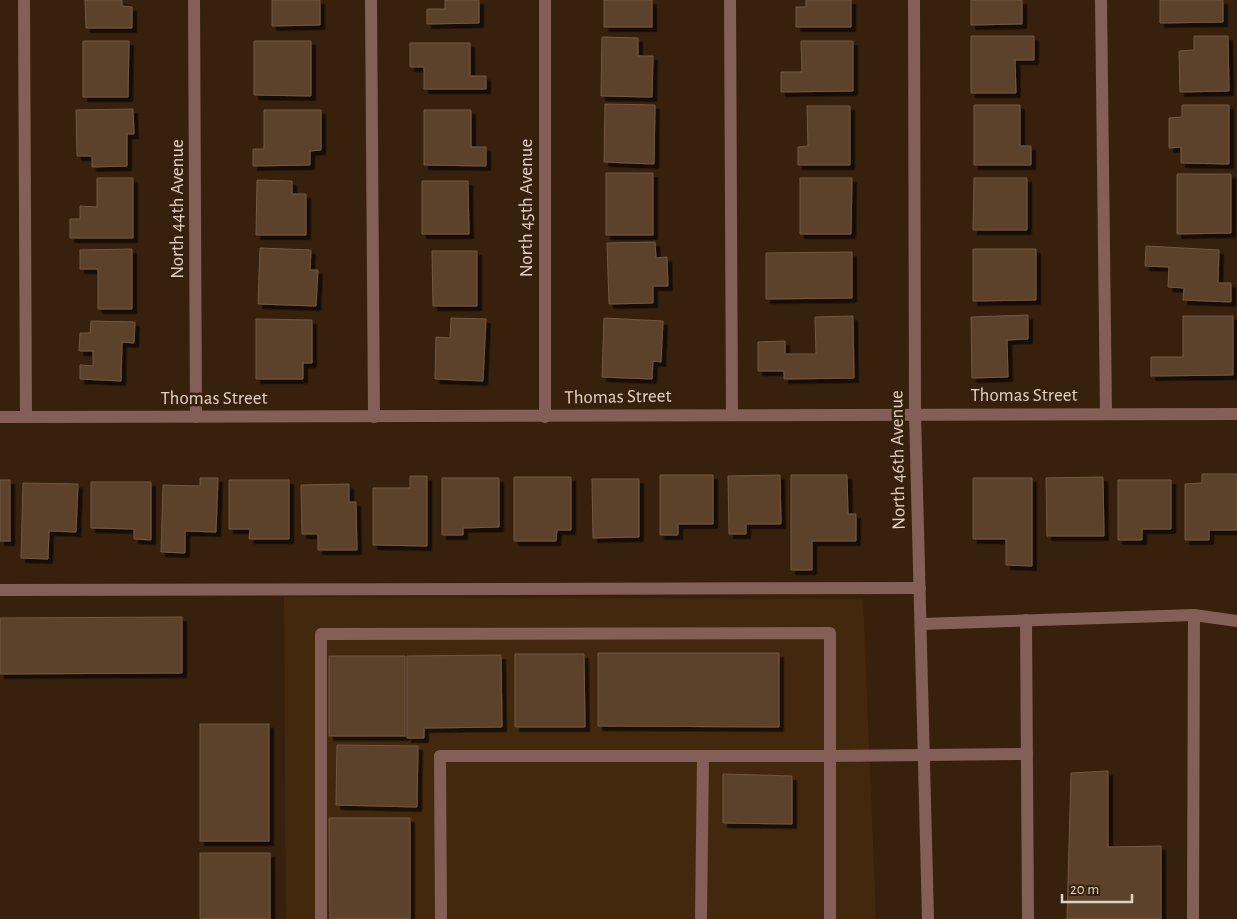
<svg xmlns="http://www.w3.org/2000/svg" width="1237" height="919" font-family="'Alegreya Sans',sans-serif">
  <defs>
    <filter id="shadow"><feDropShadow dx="4.5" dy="4.5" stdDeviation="0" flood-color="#0009"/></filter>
  </defs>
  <rect width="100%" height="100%" fill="#37210c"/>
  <!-- built -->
  <path fill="#44280d" d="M 284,597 L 863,599 L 876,919 L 286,919 Z"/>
  <!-- building -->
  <g fill="#5b422c" stroke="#715842" filter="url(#shadow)">
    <path d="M 85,0 L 122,0 L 122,6 L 132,7 L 132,28 L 86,28 Z"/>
    <path d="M 272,0 L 320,0 L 320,25 L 272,26 Z"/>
    <path d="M 445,0 L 479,0 L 479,23 L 427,24 L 427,9 L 445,9 Z"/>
    <rect x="604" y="0" width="48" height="27"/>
    <path d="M 806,0 L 851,0 L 851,27 L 796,27 L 796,7 L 806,7 Z"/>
    <path d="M 971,0 L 1022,0 L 1022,24 L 971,25 Z"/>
    <path d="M 1160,0 L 1223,0 L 1223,22 L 1160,23 Z"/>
    <path d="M 971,36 L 1034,36 L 1034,60 L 1015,60 L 1016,93 L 971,93 Z"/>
    <path d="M 1194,36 L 1228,36 L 1229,91 L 1180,92 L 1179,51 L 1194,50 Z"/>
    <path d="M 602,37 L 638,38 L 638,56 L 653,56 L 652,97 L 601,96 Z"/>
    <path d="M 83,41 L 129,41 L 128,97 L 83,97 Z"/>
    <path d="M 254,41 L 311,41 L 311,96 L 254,95 Z"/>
    <path d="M 801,41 L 853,41 L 853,91 L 781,92 L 781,72 L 802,72 Z"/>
    <path d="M 410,43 L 470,43 L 470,76 L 486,76 L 486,89 L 424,89 L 424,67 L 410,67 Z"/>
    <path d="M 605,104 L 655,105 L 654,164 L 604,162 Z"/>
    <path d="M 974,105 L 1020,105 L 1020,146 L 1031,146 L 1031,165 L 974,165 Z"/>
    <path d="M 1182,105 L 1229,105 L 1229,164 L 1181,163 L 1181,147 L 1169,148 L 1169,118 L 1182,117 Z"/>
    <path d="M 807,106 L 850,106 L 850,165 L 798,165 L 798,147 L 808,146 Z"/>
    <path d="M 133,109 L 134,134 L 127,134 L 127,166 L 92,167 L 92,156 L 77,156 L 76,110 Z"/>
    <path d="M 264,110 L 321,110 L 321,150 L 310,151 L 310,165 L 253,166 L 253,149 L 264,149 Z"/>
    <path d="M 424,110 L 471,110 L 471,147 L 486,147 L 486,166 L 424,165 Z"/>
    <rect x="606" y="173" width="47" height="62"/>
    <path d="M 1177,174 L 1231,174 L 1231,233 L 1177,234 Z"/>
    <path d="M 97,178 L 133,178 L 133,238 L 70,238 L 70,219 L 80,219 L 80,206 L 97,207 Z"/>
    <path d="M 800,178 L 852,178 L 851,234 L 800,234 Z"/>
    <path d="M 974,178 L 1027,178 L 1027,230 L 973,230 Z"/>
    <path d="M 257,180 L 292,181 L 292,194 L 306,194 L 306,235 L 256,235 Z"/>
    <path d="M 422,181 L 468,181 L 469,234 L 422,234 Z"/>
    <path d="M 655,242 L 656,258 L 667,257 L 668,286 L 653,286 L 653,303 L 609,304 L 607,243 Z"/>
    <path d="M 1146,246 L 1219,250 L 1218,283 L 1231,283 L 1231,302 L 1183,300 L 1184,288 L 1168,287 L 1169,267 L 1145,266 Z"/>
    <path d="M 260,248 L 311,250 L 310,270 L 318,270 L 316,306 L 258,304 Z"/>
    <path d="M 132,249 L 132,309 L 98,309 L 98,269 L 80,269 L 80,250 Z"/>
    <path d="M 973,249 L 1036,249 L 1036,300 L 973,301 Z"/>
    <path d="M 432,251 L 477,251 L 477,306 L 433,306 Z"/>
    <path d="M 852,252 L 852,298 L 766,299 L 766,253 Z"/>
    <path d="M 1028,315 L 1028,339 L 1007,340 L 1008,377 L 972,378 L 971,317 Z"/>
    <path d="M 853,316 L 854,378 L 784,379 L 784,371 L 758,371 L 758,342 L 785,341 L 785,354 L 816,354 L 815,317 Z"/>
    <path d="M 1183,316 L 1233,316 L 1233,375 L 1151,376 L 1151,357 L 1183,357 Z"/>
    <path d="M 451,318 L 486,319 L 483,381 L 435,379 L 436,337 L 450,338 Z"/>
    <path d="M 604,318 L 663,321 L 661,362 L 653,361 L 652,379 L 602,377 Z"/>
    <path d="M 256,319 L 312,320 L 312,363 L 303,363 L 303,379 L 256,379 Z"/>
    <path d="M 91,321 L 135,322 L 134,343 L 122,342 L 121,381 L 80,379 L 80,365 L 93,366 L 93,351 L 79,351 L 80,333 L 90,333 Z"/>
    <path d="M 1202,474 L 1237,474 L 1237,530 L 1209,530 L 1209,540 L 1185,540 L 1185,484 L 1202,483 Z"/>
    <path d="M 660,475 L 713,475 L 713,524 L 678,524 L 678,535 L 660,535 Z"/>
    <path d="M 780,475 L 781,524 L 746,524 L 746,534 L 729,534 L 728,476 Z"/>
    <path d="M 791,475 L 847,475 L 848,514 L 856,514 L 856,541 L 812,541 L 812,570 L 791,570 Z"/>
    <path d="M 410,476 L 427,476 L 427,546 L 373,545 L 373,488 L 410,488 Z"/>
    <path d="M 514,477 L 571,477 L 571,530 L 557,530 L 556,541 L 514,541 Z"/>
    <path d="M 1103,477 L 1104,536 L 1047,536 L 1046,478 Z"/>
    <path d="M 200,478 L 218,478 L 216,532 L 185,531 L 185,553 L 161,552 L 163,485 L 200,486 Z"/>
    <path d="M 442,478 L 499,478 L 499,527 L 463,528 L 463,535 L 442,535 Z"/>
    <path d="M 973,478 L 1032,478 L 1032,566 L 1006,565 L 1006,539 L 973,539 Z"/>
    <path d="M 592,479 L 639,479 L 639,537 L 593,538 Z"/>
    <rect x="0" y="480" width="10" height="61"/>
    <path d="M 229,480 L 289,480 L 289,539 L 249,539 L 250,529 L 229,529 Z"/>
    <path d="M 1118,480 L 1171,480 L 1171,529 L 1142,529 L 1142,540 L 1118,540 Z"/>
    <path d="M 91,482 L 151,482 L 151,540 L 134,539 L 134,529 L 91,528 Z"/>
    <path d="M 23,483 L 78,484 L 76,532 L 49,531 L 48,559 L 21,558 Z"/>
    <path d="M 349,484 L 349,502 L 356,502 L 357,550 L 318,550 L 318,534 L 302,534 L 301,485 Z"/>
    <path d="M 182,617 L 182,673 L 0,674 L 0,618 Z"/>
    <path d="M 598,653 L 779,653 L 779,727 L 598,726 Z"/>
    <path d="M 515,654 L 584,654 L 585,727 L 515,727 Z"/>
    <path d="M 501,655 L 502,727 L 424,728 L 424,738 L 407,738 L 407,656 Z"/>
    <rect x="329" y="656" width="76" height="80"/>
    <rect x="200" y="724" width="69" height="117"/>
    <path d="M 337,745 L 418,746 L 417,807 L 336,805 Z"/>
    <path d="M 1108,771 L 1108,847 L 1161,846 L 1161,919 L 1067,919 L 1071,773 Z"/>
    <path d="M 723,774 L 792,776 L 792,824 L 723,823 Z"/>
    <path d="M 329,818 L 410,818 L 410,919 L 330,919 Z"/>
    <rect x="200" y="853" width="70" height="66"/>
  </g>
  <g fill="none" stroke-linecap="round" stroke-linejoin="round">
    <!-- minor -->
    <g stroke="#835f57" stroke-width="12">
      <path d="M 24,0 L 26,417"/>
      <path d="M 194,0 L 196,417"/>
      <path d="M 371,0 L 374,417"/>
      <path d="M 545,0 L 545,417"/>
      <path d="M 730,0 L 732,415"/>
      <path d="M 914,0 L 915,413 L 928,919"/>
      <path d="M 1101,0 L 1106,413"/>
      <path d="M 0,417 C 412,418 825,413 1237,414"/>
      <path d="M 0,590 L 920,588"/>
      <path d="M 1194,615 L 1237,621"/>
      <path d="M 1026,620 L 1028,919"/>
      <path d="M 921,624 L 1194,615 L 1193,919"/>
      <path d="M 321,919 L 321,634 L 830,633 L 830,919"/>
      <path d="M 441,919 L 440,756 L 831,756 L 1027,754"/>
      <path d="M 701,919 L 703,756"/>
    </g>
  </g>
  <g text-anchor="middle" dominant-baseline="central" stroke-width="5" stroke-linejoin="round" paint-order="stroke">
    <!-- street labels -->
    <g font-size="19" fill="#e0d1c4" stroke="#37210c">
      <text transform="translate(526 208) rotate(-90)">North 45th Avenue</text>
      <text transform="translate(177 209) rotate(-90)">North 44th Avenue</text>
      <text x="1024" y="395">Thomas Street</text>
      <text transform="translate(618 397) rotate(-1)">Thomas Street</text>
      <text x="214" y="398">Thomas Street</text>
      <text transform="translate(898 460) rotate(-91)">North 46th Avenue</text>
    </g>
  </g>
  <!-- scale -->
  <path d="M1062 894v8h70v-8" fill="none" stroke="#e0d1c4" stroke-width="2.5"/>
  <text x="1070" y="894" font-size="15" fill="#e0d1c4" stroke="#37210c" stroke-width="4" paint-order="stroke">20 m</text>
</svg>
